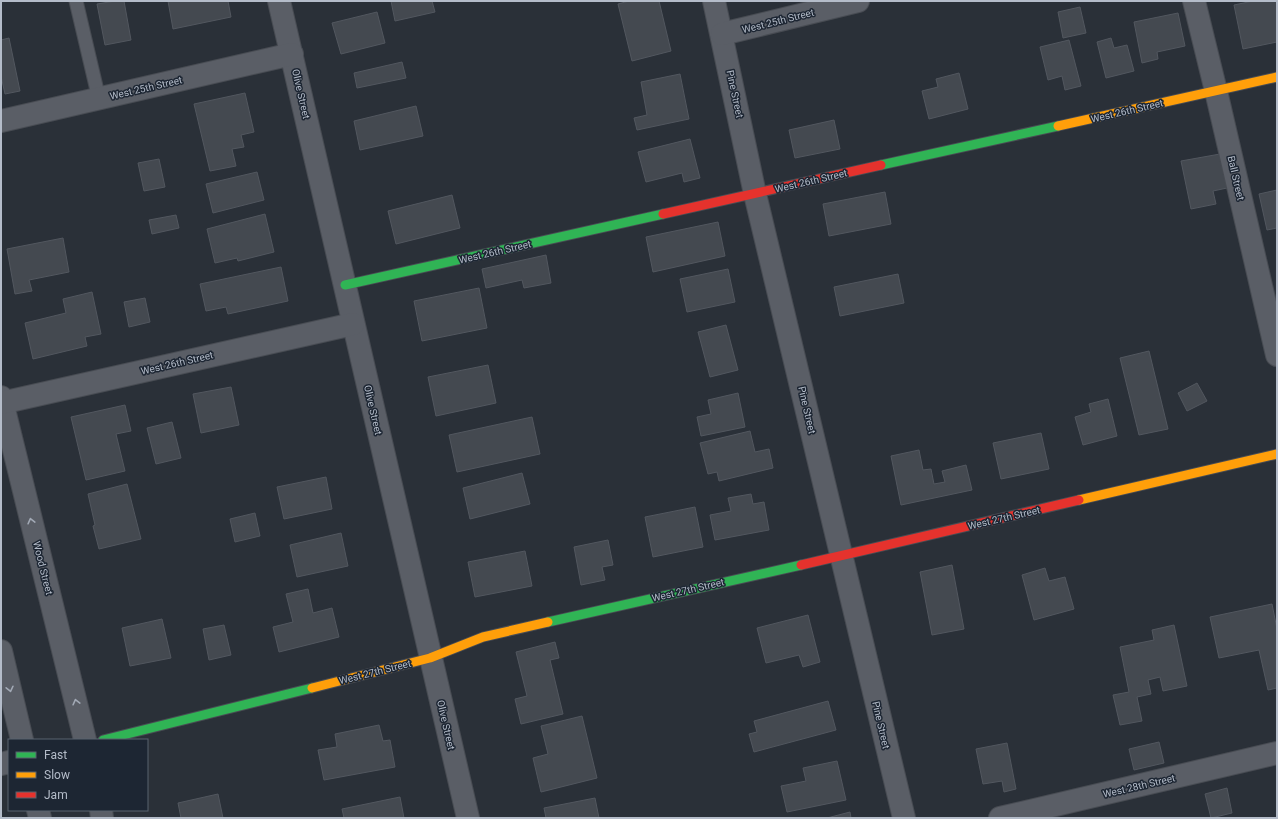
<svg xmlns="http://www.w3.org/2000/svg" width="1278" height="819" font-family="Roboto,sans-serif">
  <rect width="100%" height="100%" fill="#2a3038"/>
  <!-- building -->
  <g fill="#444950" stroke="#52575f">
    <path d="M 115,1 L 124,1 L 131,40 L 105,45 L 97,4 Z"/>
    <path d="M 168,1 L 228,1 L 231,17 L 173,29 Z"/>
    <path d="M 391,1 L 432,1 L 435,12 L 395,21 Z"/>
    <path d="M 629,1 L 659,1 L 671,51 L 632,61 L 618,4 Z"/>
    <path d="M 1253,1 L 1277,1 L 1277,42 L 1243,49 L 1234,5 Z"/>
    <path d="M 1080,7 L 1086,33 L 1063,38 L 1058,12 Z"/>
    <path d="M 377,12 L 385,43 L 341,54 L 332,23 Z"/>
    <path d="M 1178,13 L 1185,46 L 1157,52 L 1158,59 L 1142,63 L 1134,22 Z"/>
    <path d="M 9,38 L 20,91 L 5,94 L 1,76 L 1,40 Z"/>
    <path d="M 1111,38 L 1114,48 L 1127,45 L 1134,71 L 1106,78 L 1097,42 Z"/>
    <path d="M 1069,40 L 1081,86 L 1065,90 L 1062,76 L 1048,80 L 1040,47 Z"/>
    <path d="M 402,62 L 406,78 L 357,88 L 354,73 Z"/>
    <path d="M 959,73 L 968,109 L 929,119 L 922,91 L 938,87 L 936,79 Z"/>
    <path d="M 680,74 L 689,119 L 637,130 L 634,118 L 647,115 L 641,82 Z"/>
    <path d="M 245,93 L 254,132 L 241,135 L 244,147 L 232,149 L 236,166 L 210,171 L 194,104 Z"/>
    <path d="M 416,106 L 423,136 L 360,150 L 354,121 Z"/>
    <path d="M 834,120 L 840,149 L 795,158 L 789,130 Z"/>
    <path d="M 690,139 L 700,178 L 684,182 L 682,173 L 646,182 L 638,152 Z"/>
    <path d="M 1220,154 L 1227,188 L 1213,191 L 1216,204 L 1191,209 L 1181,161 Z"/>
    <path d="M 159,159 L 165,187 L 144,191 L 138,163 Z"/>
    <path d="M 257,172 L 264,200 L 213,213 L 206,184 Z"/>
    <path d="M 1277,190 L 1277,228 L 1267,230 L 1259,194 Z"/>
    <path d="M 885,192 L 891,224 L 829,236 L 823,204 Z"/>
    <path d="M 452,195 L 460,228 L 396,244 L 388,211 Z"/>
    <path d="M 265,214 L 274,252 L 238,261 L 237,258 L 215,263 L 207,229 Z"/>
    <path d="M 176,215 L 179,228 L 152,234 L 149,220 Z"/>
    <path d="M 718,222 L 725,256 L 653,272 L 646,237 Z"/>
    <path d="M 63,238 L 69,272 L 29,280 L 32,291 L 15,294 L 7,249 Z"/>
    <path d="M 546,255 L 551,283 L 524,288 L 522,280 L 486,288 L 482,269 Z"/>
    <path d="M 281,267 L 288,301 L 228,314 L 226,307 L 206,311 L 200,284 Z"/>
    <path d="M 728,269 L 735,302 L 687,312 L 680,279 Z"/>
    <path d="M 898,274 L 904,303 L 840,316 L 834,287 Z"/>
    <path d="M 479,288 L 487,328 L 422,341 L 414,301 Z"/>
    <path d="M 92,292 L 101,334 L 85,337 L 87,346 L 33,359 L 25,323 L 66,313 L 63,299 Z"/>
    <path d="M 145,298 L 150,322 L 129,327 L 124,302 Z"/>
    <path d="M 726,325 L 738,370 L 710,377 L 698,332 Z"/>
    <path d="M 1149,351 L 1168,429 L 1139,435 L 1120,358 Z"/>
    <path d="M 488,365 L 496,403 L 436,416 L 428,377 Z"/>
    <path d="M 1197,383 L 1207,401 L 1187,411 L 1178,393 Z"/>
    <path d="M 231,387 L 239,425 L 201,433 L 193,394 Z"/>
    <path d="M 738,393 L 745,427 L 701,436 L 697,417 L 711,414 L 708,400 Z"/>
    <path d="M 1108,399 L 1117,436 L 1083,445 L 1075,417 L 1091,412 L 1089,404 Z"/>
    <path d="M 125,405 L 131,431 L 116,434 L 125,471 L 86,480 L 71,417 Z"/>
    <path d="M 532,417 L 540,454 L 457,472 L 449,435 Z"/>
    <path d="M 172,422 L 181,458 L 156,464 L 147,428 Z"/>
    <path d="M 750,431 L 755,452 L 769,449 L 773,468 L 719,481 L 717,472 L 708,474 L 700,443 Z"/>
    <path d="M 1041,433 L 1049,469 L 1001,479 L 993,443 Z"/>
    <path d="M 919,450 L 923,470 L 931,469 L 934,484 L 945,482 L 942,471 L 966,465 L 972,490 L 901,505 L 891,456 Z"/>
    <path d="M 522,473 L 530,504 L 470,519 L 463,488 Z"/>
    <path d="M 326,477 L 332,509 L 284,519 L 277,487 Z"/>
    <path d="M 127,484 L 141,539 L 99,549 L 93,526 L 95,525 L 88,494 Z"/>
    <path d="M 751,494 L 753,504 L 764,502 L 769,530 L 715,540 L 710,515 L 731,511 L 728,498 Z"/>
    <path d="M 695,507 L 703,547 L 653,557 L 645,517 Z"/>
    <path d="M 255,513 L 260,536 L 235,542 L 230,519 Z"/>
    <path d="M 341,533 L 348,566 L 297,577 L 290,545 Z"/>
    <path d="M 608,540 L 613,565 L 602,567 L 605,580 L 581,585 L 574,547 Z"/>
    <path d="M 525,551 L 532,586 L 475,597 L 468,562 Z"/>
    <path d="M 952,565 L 964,629 L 932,635 L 920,572 Z"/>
    <path d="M 1045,568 L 1049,581 L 1065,577 L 1074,609 L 1034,620 L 1022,575 Z"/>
    <path d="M 308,589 L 313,613 L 332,608 L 339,637 L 279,652 L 273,627 L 293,622 L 286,594 Z"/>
    <path d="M 1272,604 L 1277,629 L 1277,688 L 1268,690 L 1259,650 L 1219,658 L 1210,617 Z"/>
    <path d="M 808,615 L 820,662 L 803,667 L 799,655 L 766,663 L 757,628 Z"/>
    <path d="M 162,619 L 171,658 L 130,666 L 122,628 Z"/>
    <path d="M 224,625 L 231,655 L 209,660 L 203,629 Z"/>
    <path d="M 1174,625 L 1187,686 L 1163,691 L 1160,677 L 1148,680 L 1151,694 L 1137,697 L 1142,721 L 1120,725 L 1113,695 L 1129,692 L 1120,647 L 1154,640 L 1152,630 Z"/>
    <path d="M 555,642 L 559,658 L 550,660 L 563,714 L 521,724 L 515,699 L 527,696 L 516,652 Z"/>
    <path d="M 828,701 L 836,730 L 754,752 L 749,734 L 757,732 L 754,721 Z"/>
    <path d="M 582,716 L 597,778 L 541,792 L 533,758 L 548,754 L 541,726 Z"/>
    <path d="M 379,725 L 383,741 L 390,740 L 395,767 L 324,780 L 318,750 L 337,747 L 335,734 Z"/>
    <path d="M 1159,742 L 1164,763 L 1134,770 L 1129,749 Z"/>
    <path d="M 1007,743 L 1016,789 L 1004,792 L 1002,781 L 983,784 L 976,749 Z"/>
    <path d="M 837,761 L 846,800 L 787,812 L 781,786 L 806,781 L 803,768 Z"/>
    <path d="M 1227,788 L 1232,813 L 1211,818 L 1205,794 Z"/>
    <path d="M 218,794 L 223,818 L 181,818 L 178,803 Z"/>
    <path d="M 400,797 L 404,818 L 344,818 L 342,809 Z"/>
    <path d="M 595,798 L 599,818 L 546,818 L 544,808 Z"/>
    <path d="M 850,812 L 851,818 L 827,818 Z"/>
  </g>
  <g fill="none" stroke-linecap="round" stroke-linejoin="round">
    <defs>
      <path id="lane" d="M 76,1 L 99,99"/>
      <g id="street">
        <path d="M 279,1 L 468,818"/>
        <path d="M 714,1 L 755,194 L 904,818"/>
        <path d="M 1194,1 L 1216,91 L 1277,355"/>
        <path d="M 722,34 L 858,1"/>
        <path d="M 1,121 L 292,54"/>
        <path d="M 1,397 L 85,740"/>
        <path d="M 1,403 L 353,324"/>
        <path d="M 1,651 L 22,740"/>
        <path d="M 1,764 L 9,762"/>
        <path d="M 38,810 L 40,818"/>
        <path d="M 101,810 L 102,818"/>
        <path d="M 1000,818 L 1277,753"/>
      </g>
      <g id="fast">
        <path d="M 881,165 L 1058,126"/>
        <path d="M 345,285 L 663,214"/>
        <path d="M 548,622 L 801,565"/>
        <path d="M 103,740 L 312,688"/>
      </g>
      <g id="slow">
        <path d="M 1058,126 L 1277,77"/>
        <path d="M 1079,500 L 1277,454"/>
        <path d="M 312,688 L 430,658 L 483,637 L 548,622"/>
      </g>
      <g id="jam">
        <path d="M 663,214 L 881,165"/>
        <path d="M 801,565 L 1079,500"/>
      </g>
    </defs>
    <!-- lane casing -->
    <use href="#lane" stroke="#484c53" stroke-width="15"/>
    <!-- street casing -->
    <use href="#street" stroke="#484c53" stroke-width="24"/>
    <!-- fast casing -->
    <use href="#fast" stroke="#484c53" stroke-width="11"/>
    <!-- slow casing -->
    <use href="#slow" stroke="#484c53" stroke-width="11"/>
    <!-- jam casing -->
    <use href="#jam" stroke="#484c53" stroke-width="11"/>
    <!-- lane -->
    <use href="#lane" stroke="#5a5e66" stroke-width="13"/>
    <!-- street -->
    <use href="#street" stroke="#5a5e66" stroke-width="22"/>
    <!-- fast -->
    <use href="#fast" stroke="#30b455" stroke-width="9"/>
    <!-- slow -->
    <use href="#slow" stroke="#ff9f0a" stroke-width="9"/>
    <!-- jam -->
    <use href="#jam" stroke="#e5322d" stroke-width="9"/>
  </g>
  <!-- one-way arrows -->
  <defs><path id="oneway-chevron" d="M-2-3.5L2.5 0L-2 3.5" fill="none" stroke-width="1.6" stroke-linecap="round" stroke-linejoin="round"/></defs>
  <g stroke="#a2a9b5">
    <use href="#oneway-chevron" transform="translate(31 521) rotate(-104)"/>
    <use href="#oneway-chevron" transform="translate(10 689) rotate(77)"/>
    <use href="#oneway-chevron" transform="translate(76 702) rotate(-104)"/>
  </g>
  <g text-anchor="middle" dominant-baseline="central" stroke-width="3" stroke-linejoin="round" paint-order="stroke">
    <!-- street labels -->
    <g font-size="10" fill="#b4bcc9" stroke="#1d2633">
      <text transform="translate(778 21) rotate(-14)">West 25th Street</text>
      <text transform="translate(146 88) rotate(-13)">West 25th Street</text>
      <text transform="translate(301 94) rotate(77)">Olive Street</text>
      <text transform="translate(735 94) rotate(78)">Pine Street</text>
      <text transform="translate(1127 111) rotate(-13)">West 26th Street</text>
      <text transform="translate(1236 178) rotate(77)">Ball Street</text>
      <text transform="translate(811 181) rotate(-13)">West 26th Street</text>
      <text transform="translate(495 252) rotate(-13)">West 26th Street</text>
      <text transform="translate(177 363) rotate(-13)">West 26th Street</text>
      <text transform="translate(373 410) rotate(77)">Olive Street</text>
      <text transform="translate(807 410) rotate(77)">Pine Street</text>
      <text transform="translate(1004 518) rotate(-13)">West 27th Street</text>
      <text transform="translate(43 568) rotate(76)">Wood Street</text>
      <text transform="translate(688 590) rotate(-13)">West 27th Street</text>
      <text transform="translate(375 672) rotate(-14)">West 27th Street</text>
      <text transform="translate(446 725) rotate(77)">Olive Street</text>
      <text transform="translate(881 725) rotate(77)">Pine Street</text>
      <text transform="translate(1139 786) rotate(-13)">West 28th Street</text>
    </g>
  </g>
  <!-- border -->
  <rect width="1278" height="819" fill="none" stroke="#b4bcc9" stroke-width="4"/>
  <!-- legend -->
  <rect x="8" y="739" width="140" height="72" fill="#1d2633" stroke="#59626f"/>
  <rect x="16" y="752" width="20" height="6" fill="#30b455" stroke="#59626f"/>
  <text x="44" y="759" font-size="12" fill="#b4bcc9">Fast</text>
  <rect x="16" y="772" width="20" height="6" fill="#ff9f0a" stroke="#59626f"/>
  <text x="44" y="779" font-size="12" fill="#b4bcc9">Slow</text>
  <rect x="16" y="792" width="20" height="6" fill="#e5322d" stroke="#59626f"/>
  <text x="44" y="799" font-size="12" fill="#b4bcc9">Jam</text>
</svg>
